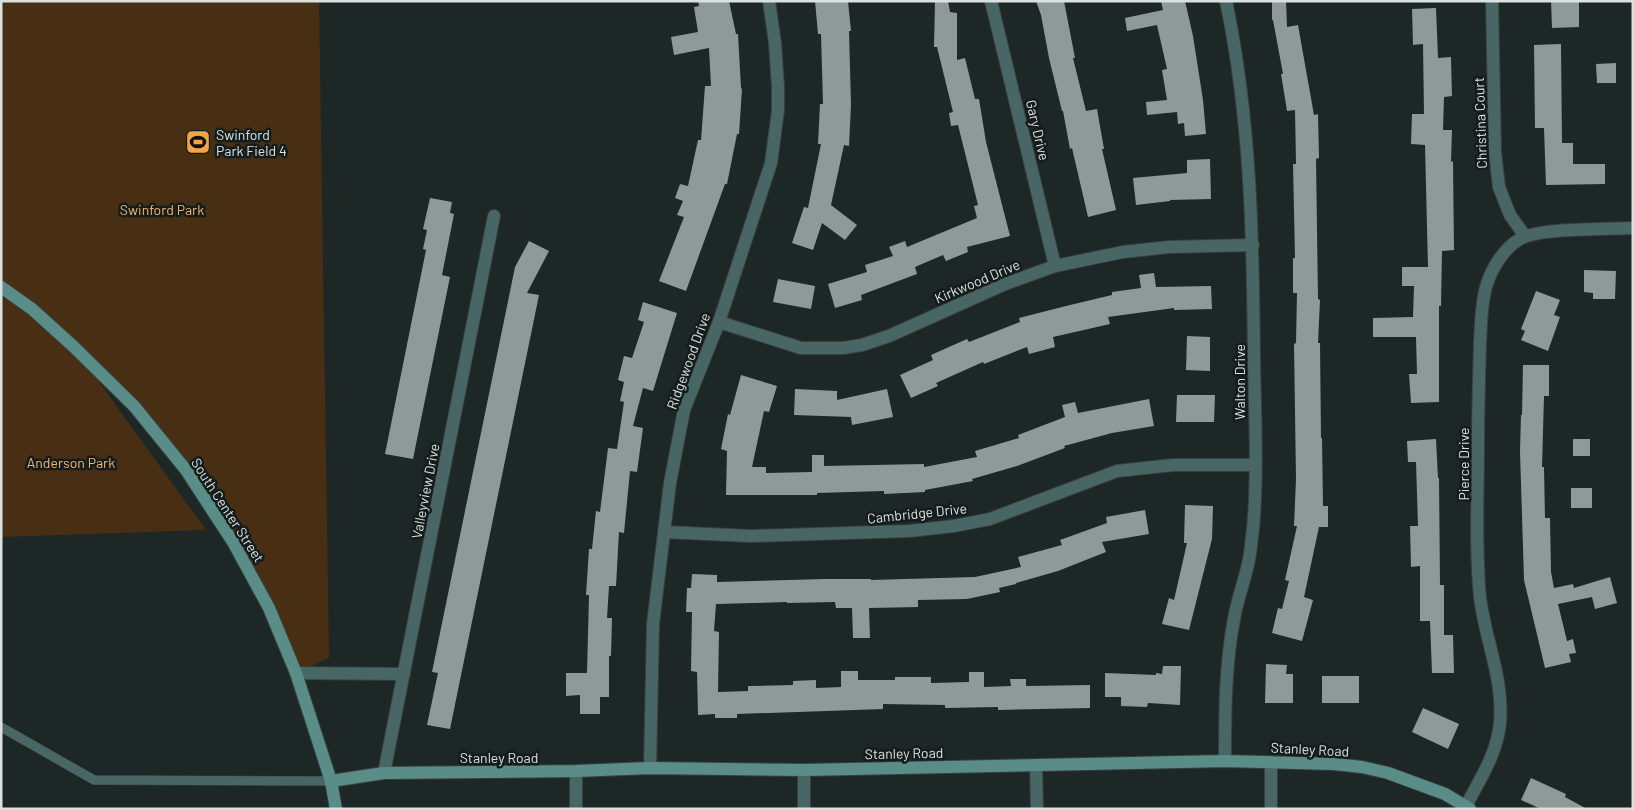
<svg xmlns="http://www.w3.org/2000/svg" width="1634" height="810" font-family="Barlow,sans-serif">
  <rect width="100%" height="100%" fill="#1d2726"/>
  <!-- green -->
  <path fill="#482f14" d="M 1,1 L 319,1 L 329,658 L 296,673 L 269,608 L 186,470 L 76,350 L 206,530 L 1,537 Z"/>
  <!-- building -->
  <g fill="#8e9a98">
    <path d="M 698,1 L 729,1 L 736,34 L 738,34 L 741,88 L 742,89 L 739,134 L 737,134 L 727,184 L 725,184 L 686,291 L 659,281 L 684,217 L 677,215 L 683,201 L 675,198 L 680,184 L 688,186 L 698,140 L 701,140 L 705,86 L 711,86 L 709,48 L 674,55 L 671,37 L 698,32 L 694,7 L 699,6 Z"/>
    <path d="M 815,1 L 848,1 L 851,31 L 849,31 L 851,105 L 849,146 L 844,145 L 831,205 L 857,225 L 845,240 L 822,223 L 813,250 L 792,243 L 804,207 L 808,208 L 821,144 L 818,144 L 820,104 L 823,104 L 821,34 L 818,34 Z"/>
    <path d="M 935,1 L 948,1 L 950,12 L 957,13 L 957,60 L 965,58 L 975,99 L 979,99 L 986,142 L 1010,236 L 967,247 L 968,252 L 946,261 L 943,255 L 915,267 L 917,274 L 861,295 L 862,300 L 835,308 L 828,284 L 867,272 L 865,265 L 893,256 L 889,247 L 905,241 L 907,247 L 977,218 L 974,206 L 978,205 L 958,125 L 951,126 L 949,113 L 953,112 L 937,47 L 934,47 Z"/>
    <path d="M 1036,1 L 1064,1 L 1075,58 L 1073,58 L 1086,111 L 1097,109 L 1104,149 L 1102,149 L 1116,210 L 1088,217 L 1072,148 L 1070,149 L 1063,111 L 1062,111 L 1049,58 L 1041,15 Z"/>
    <path d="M 1161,1 L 1185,1 L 1193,36 L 1203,100 L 1206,134 L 1185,136 L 1184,123 L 1178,124 L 1177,112 L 1147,115 L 1146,102 L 1167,100 L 1162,70 L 1167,69 L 1157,25 L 1127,31 L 1125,18 L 1163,10 Z"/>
    <path d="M 1272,1 L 1286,1 L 1287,27 L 1298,25 L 1314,115 L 1318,114 L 1319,158 L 1316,159 L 1318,299 L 1320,300 L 1318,343 L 1320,343 L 1321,438 L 1322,438 L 1323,506 L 1328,506 L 1328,527 L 1319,527 L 1304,597 L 1313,600 L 1302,641 L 1272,633 L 1278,608 L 1282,609 L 1289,581 L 1285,580 L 1297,526 L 1294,526 L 1296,479 L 1294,344 L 1296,343 L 1297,293 L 1293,293 L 1293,258 L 1295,258 L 1293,164 L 1296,164 L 1295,110 L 1287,111 L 1281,74 L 1283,74 L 1273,20 L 1272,20 Z"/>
    <path d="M 1551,1 L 1579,1 L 1579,27 L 1552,28 Z"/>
    <path d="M 1436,8 L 1438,58 L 1451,57 L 1452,96 L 1444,97 L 1443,130 L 1452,130 L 1451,162 L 1453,161 L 1454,250 L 1442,251 L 1441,306 L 1439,306 L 1439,402 L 1411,403 L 1409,374 L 1417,374 L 1416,337 L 1373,337 L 1373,318 L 1413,317 L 1414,286 L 1402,286 L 1402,267 L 1428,267 L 1425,145 L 1411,144 L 1412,114 L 1424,114 L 1423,44 L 1413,45 L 1412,9 Z"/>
    <path d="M 1561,44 L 1562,143 L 1573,143 L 1573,164 L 1605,164 L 1605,184 L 1546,185 L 1544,128 L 1535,128 L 1534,45 Z"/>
    <path d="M 1616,63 L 1616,83 L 1597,83 L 1596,64 Z"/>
    <path d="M 1210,159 L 1211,199 L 1170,200 L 1170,201 L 1136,205 L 1133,178 L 1187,173 L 1187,160 Z"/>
    <path d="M 430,198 L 452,202 L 450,213 L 454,214 L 442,275 L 450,277 L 413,459 L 385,454 L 426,250 L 423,249 L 427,230 L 423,229 Z"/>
    <path d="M 529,241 L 549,251 L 527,293 L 539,295 L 450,729 L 427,725 L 438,673 L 432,672 L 515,267 Z"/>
    <path d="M 1584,270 L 1616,271 L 1615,299 L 1593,299 L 1593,293 L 1584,292 Z"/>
    <path d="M 1154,273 L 1156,287 L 1211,286 L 1212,309 L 1174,310 L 1174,308 L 1108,317 L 1110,324 L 1053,337 L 1055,347 L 1029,354 L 1027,347 L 984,364 L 983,362 L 936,383 L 938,386 L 911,398 L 900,375 L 933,360 L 931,355 L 967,339 L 969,342 L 1020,322 L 1019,318 L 1066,306 L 1112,295 L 1112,292 L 1141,288 L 1139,275 Z"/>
    <path d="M 778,279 L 815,286 L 811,309 L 773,302 Z"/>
    <path d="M 1536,291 L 1560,300 L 1554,315 L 1560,317 L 1548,351 L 1521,340 L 1525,331 L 1521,329 Z"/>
    <path d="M 643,302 L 677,313 L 653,391 L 643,388 L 633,426 L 643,428 L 637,472 L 630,471 L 624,533 L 619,532 L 616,586 L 609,586 L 607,618 L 612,618 L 611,656 L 609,656 L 609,697 L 600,697 L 600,714 L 580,714 L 580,695 L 566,696 L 566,673 L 587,673 L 589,595 L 586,595 L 589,549 L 592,549 L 596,511 L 600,512 L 608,448 L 617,449 L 624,402 L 620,401 L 624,382 L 618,380 L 624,356 L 632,358 L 644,322 L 638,320 Z"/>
    <path d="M 1187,336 L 1210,337 L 1210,371 L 1186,370 Z"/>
    <path d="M 1523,365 L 1549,365 L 1549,396 L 1544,396 L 1542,467 L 1544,467 L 1545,518 L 1550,518 L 1551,572 L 1554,588 L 1573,584 L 1574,588 L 1610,577 L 1617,603 L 1595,609 L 1592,597 L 1558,604 L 1567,641 L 1573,639 L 1576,653 L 1569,654 L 1571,662 L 1545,668 L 1524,580 L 1520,452 L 1521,415 L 1522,415 Z"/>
    <path d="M 741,375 L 777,386 L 769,412 L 764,411 L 752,467 L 766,467 L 766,473 L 812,472 L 812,455 L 824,455 L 824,466 L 924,464 L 924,467 L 977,457 L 975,451 L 1019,438 L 1018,435 L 1065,417 L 1062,405 L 1075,402 L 1078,413 L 1149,399 L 1154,426 L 1112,433 L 1064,446 L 1065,448 L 1017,466 L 972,479 L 973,481 L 925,490 L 925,492 L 884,494 L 884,491 L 817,493 L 817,495 L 726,495 L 727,451 L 721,449 L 728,414 L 730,415 Z"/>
    <path d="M 795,389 L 837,391 L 837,400 L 887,389 L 893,417 L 852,425 L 851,417 L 794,415 Z"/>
    <path d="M 1177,395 L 1215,395 L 1214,422 L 1176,422 Z"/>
    <path d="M 1436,439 L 1438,478 L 1439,478 L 1440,585 L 1444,585 L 1444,635 L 1453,635 L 1454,673 L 1432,673 L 1430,621 L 1420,621 L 1420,566 L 1411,567 L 1410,526 L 1418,526 L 1416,462 L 1408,462 L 1407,441 Z"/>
    <rect x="1573" y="439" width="17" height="17"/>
    <rect x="1571" y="488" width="21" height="20"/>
    <path d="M 1185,505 L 1213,506 L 1212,539 L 1189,630 L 1162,624 L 1169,598 L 1174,600 L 1187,543 L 1184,543 Z"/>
    <path d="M 1145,510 L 1149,534 L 1102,542 L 1106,552 L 1058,571 L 1016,583 L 1016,584 L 999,588 L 1000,592 L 967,599 L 918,600 L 918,607 L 869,608 L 870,638 L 853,638 L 852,608 L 836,608 L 835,602 L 787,603 L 787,602 L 716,604 L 714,631 L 719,632 L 718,692 L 748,691 L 748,686 L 793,685 L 793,681 L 816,680 L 816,688 L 841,687 L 841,671 L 858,671 L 858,680 L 895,680 L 895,677 L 931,677 L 931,683 L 969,682 L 969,672 L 984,672 L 984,687 L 1011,686 L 1010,679 L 1026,679 L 1026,686 L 1090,685 L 1090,708 L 998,710 L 998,707 L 945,708 L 945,705 L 883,704 L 883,709 L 737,714 L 737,718 L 715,718 L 715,714 L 698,715 L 697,672 L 691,671 L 692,612 L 686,612 L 687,588 L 691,588 L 692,574 L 717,575 L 717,582 L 824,579 L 871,579 L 871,580 L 975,577 L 1021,567 L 1018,557 L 1062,545 L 1060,540 L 1107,523 L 1106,517 Z"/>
    <path d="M 1266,664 L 1287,665 L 1286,674 L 1293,674 L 1293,703 L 1265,703 Z"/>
    <path d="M 1163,666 L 1181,666 L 1180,705 L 1148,703 L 1147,707 L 1121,706 L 1121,697 L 1105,697 L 1105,673 L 1156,675 L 1156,673 L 1162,674 Z"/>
    <rect x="1322" y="676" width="37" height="27"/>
    <path d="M 1423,708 L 1459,724 L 1448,749 L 1412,732 Z"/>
    <path d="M 1531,778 L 1566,794 L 1565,797 L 1587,809 L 1541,809 L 1521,800 Z"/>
  </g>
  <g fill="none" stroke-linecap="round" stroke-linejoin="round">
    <defs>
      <path id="lane" d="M 1,727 L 94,780 L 331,781"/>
      <g id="street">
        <path d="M 991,1 L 1055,266"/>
        <path d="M 1492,1 L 1495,152 L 1499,187 L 1510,215 L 1525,236"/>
        <path d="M 719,322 L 801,348 L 843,348 L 862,345 L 889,336 L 1005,284 L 1055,266 L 1123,252 L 1169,247 L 1253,245"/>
        <path d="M 664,532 L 751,536 L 909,531 L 954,526 L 990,519 L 1117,471 L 1173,465 L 1255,465"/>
        <path d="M 296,673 L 404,674"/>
        <path d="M 1225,761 C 1225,714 1225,666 1234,619 C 1237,600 1244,583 1248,564 C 1251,553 1251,541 1253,529 C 1258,474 1255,416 1254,360 C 1253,240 1251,120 1226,1"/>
        <path d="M 1271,762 L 1271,809"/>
        <path d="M 1036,766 L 1037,809"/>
        <path d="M 650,768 L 653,624 L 670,483 L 684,410 L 719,322 L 771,163 L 778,111 L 778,87 L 775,43 L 769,1"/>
        <path d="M 804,770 L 804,809"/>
        <path d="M 384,773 L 494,216"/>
        <path d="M 1466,806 C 1480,779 1497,754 1500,723 C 1504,679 1485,640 1480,597 C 1475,548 1478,494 1478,445 C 1478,411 1479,377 1480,343 C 1481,325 1481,305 1486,287 C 1491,269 1504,248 1520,239 C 1538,228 1609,229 1633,228"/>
        <path d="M 576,809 L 576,771"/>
      </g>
      <g id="secondary">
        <path d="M 1,287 L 32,309 L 74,347 L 134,406 L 186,470 L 233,542 L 269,608 L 296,673 L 331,781 L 336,809"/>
        <path d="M 331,781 L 384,773 L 576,771 L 650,768 L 804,770 L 1225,761 L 1334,764 L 1362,767 L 1388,773 L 1445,794 L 1470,809"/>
      </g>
    </defs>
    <!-- lane casing -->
    <use href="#lane" stroke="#384140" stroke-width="10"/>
    <!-- street casing -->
    <use href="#street" stroke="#384140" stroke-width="14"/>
    <!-- secondary casing -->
    <use href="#secondary" stroke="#384140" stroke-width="14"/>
    <!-- lane -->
    <use href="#lane" stroke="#486764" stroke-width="9"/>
    <!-- street -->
    <use href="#street" stroke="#486764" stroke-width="12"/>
    <!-- secondary -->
    <use href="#secondary" stroke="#5a8d88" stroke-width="12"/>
  </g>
  <!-- icons -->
  <defs>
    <symbol id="stadium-square" viewBox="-11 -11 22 22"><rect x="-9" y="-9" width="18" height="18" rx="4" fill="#f4a345" stroke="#141d1c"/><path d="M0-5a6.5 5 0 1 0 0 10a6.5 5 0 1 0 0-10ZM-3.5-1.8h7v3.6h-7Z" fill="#111"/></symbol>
  </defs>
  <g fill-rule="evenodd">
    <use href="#stadium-square" x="184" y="128" width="28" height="28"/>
  </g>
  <g text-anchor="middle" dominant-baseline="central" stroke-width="5" stroke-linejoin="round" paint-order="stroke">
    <!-- street labels -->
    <g font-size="14" fill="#dbe1e0" stroke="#141d1c">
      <text transform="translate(1480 123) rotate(-92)">Christina Court</text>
      <text transform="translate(1038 130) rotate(77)">Gary Drive</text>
      <text transform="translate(977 281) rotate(-23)">Kirkwood Drive</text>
      <text transform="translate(688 361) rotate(-70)">Ridgewood Drive</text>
      <text transform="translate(1239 382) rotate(-90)">Walton Drive</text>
      <text transform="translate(1463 464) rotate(-90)">Pierce Drive</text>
      <text transform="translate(425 491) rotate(-79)">Valleyview Drive</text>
      <text transform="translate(228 510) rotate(57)">South Center Street</text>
      <text transform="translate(917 513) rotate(-6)">Cambridge Drive</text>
      <text transform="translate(1310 749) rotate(3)">Stanley Road</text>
      <text transform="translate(904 753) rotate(-1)">Stanley Road</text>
      <text x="499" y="757">Stanley Road</text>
    </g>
    <!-- poi labels -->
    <g font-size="14" fill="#dbe1e0" stroke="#141d1c" text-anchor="start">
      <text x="216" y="134">Swinford<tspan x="216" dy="16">Park Field 4</tspan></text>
    </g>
    <!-- park labels -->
    <g font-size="14" fill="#f5b572" stroke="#141d1c">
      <text x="162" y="209">Swinford Park</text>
      <text x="71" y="462">Anderson Park</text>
    </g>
  </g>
  <!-- border -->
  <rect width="1634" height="810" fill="none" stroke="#dbe1e0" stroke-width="5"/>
</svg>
